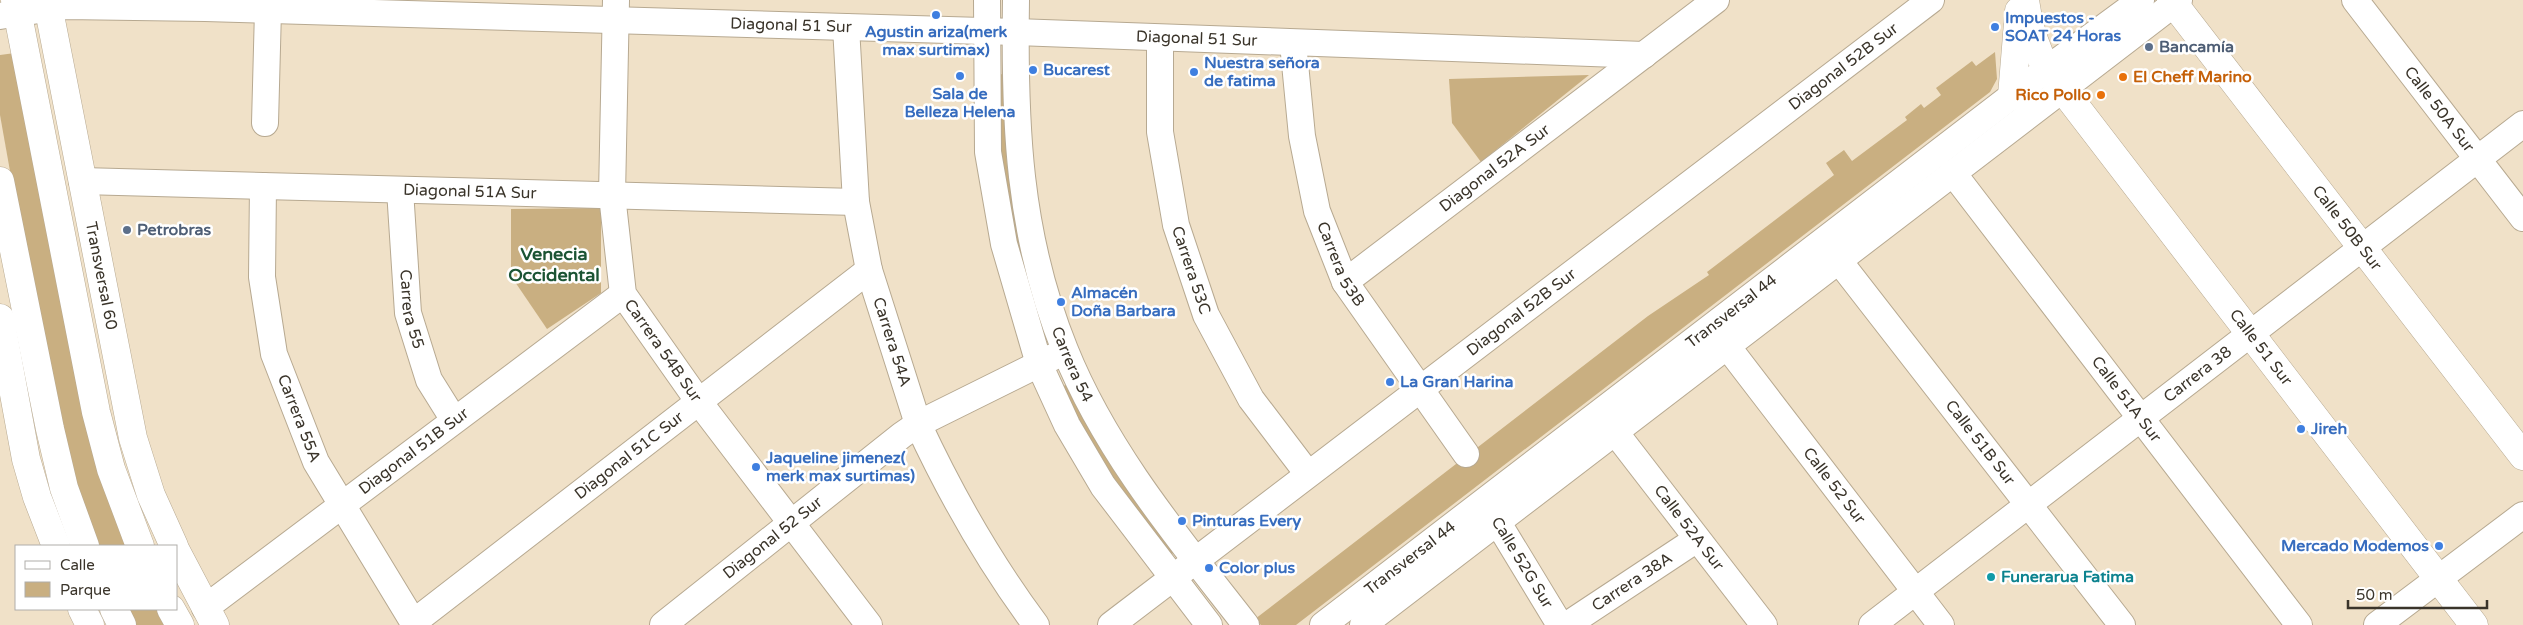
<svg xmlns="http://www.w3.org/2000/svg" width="2523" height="625" font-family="'Varela Round',sans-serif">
  <rect width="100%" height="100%" fill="#f0e1c8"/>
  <!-- green -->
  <g fill="#c9af81">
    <path d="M 1995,52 L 1997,79 L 1990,92 L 1296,625 L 1261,625 L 1255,619 L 1648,316 L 1709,275 L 1707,272 L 1834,175 L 1826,163 L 1844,150 L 1852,161 L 1907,120 L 1905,117 L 1921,104 L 1924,108 L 1941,95 L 1936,88 L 1972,61 L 1976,66 Z"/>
    <path d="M 15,53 L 126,546 L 96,546 L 78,499 L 33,300 L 0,115 L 0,55 Z"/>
    <path d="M 1003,74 L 1007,166 L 1042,318 L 1037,319 L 1019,258 L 1001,167 L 996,75 Z"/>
    <path d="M 1589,75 L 1481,162 L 1452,123 L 1449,79 Z"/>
    <path d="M 601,208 L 601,293 L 547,329 L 511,276 L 511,209 Z"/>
    <path d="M 1066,384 L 1089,429 L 1175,552 L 1170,555 L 1111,476 L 1084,432 L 1062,388 Z"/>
    <path d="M 126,609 L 157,609 L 166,625 L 134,625 Z"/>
  </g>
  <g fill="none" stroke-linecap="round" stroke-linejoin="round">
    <defs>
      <g id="minor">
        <path id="s1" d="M 616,0 L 612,195 L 623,294 L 699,402 L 869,625"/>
        <path d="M 987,0 L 988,152 L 1004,244 L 1039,364 L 1067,425 L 1103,486 L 1209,625"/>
        <path id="s2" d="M 1016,0 C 1014,123 1018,234 1065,350 C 1106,452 1179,539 1246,625"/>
        <path id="s3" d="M 2355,0 L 2523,218"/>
        <path id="s4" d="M 0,16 L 65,6 L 205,8 L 1016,32 L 1644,55"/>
        <path id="s5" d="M 846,27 L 856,202 L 869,270 L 918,424 C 951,495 989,562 1036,625"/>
        <path id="s6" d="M 1160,38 L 1160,132 L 1176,225 L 1206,315 L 1251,399 L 1308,474"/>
        <path id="s7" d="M 1293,43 L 1302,136 L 1317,211 L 1345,282 L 1466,454"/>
        <path d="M 265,123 L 268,10"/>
        <path id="s8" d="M 1953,173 L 2299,625"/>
        <path id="s9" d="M 82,181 L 856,202"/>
        <path id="s10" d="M 263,186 L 262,277 L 274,354 L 316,462 L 415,625"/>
        <path id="s11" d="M 400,190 L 408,313 L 429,380 L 454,420"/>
        <path id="s12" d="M 1839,261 L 2122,625"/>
        <path id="s13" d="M 1345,282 L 1716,0"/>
        <path id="s14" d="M 1727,346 L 1941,625"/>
        <path id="s15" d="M 1615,432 L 1764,625"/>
        <path id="s16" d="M 1489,508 L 1560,625"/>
        <path id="s17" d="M 205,608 L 623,294"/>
        <path id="s18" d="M 414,622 L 869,270"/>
        <path id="s19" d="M 663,625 L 902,435 L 918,424 L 1053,357"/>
        <path id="s20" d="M 1111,625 L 1931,0"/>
        <path id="s21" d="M 1323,625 L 2047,69 L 2141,0"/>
        <path d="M 1363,625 L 2179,0"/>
        <path id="s22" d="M 1567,625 L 1697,539"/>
        <path id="s23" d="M 1872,625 L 2523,124"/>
        <path d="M 2377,625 L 2523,515"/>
      </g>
      <g id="major">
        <path id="s24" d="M 2025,0 C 2028,25 2034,47 2047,69 L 2474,625"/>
        <path id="s25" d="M 2171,0 L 2523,456"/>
        <path d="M 2012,96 L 2019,11"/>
      </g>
      <g id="highway">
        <path d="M 15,0 L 96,412 L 111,469 L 140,546"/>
        <path id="s26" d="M 47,0 L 133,438 L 151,495 L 174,546"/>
        <path d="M 0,181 L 50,429 L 64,488 L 85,546"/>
        <path d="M 0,318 L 26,459 L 37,497 L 56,546"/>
        <path d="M 176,551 L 215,625"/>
        <path d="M 82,609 L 90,625"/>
        <path d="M 114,609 L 122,625"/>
        <path d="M 171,609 L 180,625"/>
      </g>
    </defs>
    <!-- minor casing -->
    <use href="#minor" stroke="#b7a991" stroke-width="28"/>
    <!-- major casing -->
    <use href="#major" stroke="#b7a991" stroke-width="29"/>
    <!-- highway casing -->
    <use href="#highway" stroke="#b7a991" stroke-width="29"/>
    <!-- minor -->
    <use href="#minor" stroke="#fff" stroke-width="26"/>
    <!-- major -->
    <use href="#major" stroke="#fff" stroke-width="28"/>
    <!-- highway -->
    <use href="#highway" stroke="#fff" stroke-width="28"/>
  </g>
  <!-- markers -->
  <g fill="#3f7fe0" stroke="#fff" stroke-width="2">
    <circle cx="936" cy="15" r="5"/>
    <circle cx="1995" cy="27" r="5"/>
    <circle cx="1033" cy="70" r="5"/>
    <circle cx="1194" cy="72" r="5"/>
    <circle cx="960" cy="76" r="5"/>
    <circle cx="1061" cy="302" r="5"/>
    <circle cx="1390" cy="382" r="5"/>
    <circle cx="2301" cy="429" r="5"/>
    <circle cx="756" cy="467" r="5"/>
    <circle cx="1182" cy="521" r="5"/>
    <circle cx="2439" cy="546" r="5"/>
    <circle cx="1209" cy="568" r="5"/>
  </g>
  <g fill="#5c6f8a" stroke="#fff" stroke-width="2">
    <circle cx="2149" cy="47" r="5"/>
    <circle cx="127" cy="230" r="5"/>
  </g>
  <g fill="#e8710a" stroke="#fff" stroke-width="2">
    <circle cx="2123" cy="77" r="5"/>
    <circle cx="2101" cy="95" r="5"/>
  </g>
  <circle fill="#0f9aa8" stroke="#fff" stroke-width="2" cx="1991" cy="577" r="5"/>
  <g text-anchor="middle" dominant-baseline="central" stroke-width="5" stroke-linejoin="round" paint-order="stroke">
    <!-- shop labels -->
    <g font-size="16" font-weight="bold" fill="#366cbe" stroke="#fff" text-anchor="start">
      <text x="2005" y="18">Impuestos -<tspan x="2005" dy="18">SOAT 24 Horas</tspan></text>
      <text x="936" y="32" text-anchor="middle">Agustin ariza(merk<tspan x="936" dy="18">max surtimax)</tspan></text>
      <text x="1204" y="63">Nuestra señora<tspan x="1204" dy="18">de fatima</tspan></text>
      <text x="1043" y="70">Bucarest</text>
      <text x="960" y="94" text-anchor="middle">Sala de<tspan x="960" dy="18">Belleza Helena</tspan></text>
      <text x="1071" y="293">Almacén<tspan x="1071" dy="18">Doña Barbara</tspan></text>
      <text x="1400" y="382">La Gran Harina</text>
      <text x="2311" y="429">Jireh</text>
      <text x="766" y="458">Jaqueline jimenez(<tspan x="766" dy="18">merk max surtimas)</tspan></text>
      <text x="1192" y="521">Pinturas Every</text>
      <text x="2429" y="546" text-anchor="end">Mercado Modemos</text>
      <text x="1219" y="568">Color plus</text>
    </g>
    <!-- street labels -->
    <g font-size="16" fill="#3a342a" stroke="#fff">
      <text stroke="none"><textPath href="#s4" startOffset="792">Diagonal 51 Sur</textPath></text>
      <text stroke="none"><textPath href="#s4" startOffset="1198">Diagonal 51 Sur</textPath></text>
      <text stroke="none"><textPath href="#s20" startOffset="921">Diagonal 52B Sur</textPath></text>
      <text stroke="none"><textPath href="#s3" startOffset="138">Calle 50A Sur</textPath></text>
      <text stroke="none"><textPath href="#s13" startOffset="188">Diagonal 52A Sur</textPath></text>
      <text stroke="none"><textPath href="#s9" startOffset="388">Diagonal 51A Sur</textPath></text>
      <text stroke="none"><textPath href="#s25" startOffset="288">Calle 50B Sur</textPath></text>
      <text stroke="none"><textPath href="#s7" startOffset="228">Carrera 53B</textPath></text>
      <text stroke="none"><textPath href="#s6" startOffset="236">Carrera 53C</textPath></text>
      <text stroke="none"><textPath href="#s26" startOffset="281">Transversal 60</textPath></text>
      <text stroke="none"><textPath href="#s11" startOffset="120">Carrera 55</textPath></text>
      <text stroke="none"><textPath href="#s21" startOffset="515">Transversal 44</textPath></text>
      <text stroke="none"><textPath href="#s20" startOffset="516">Diagonal 52B Sur</textPath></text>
      <text stroke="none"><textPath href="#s5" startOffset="320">Carrera 54A</textPath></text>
      <text stroke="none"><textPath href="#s24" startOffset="424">Calle 51 Sur</textPath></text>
      <text stroke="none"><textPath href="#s1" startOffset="364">Carrera 54B Sur</textPath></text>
      <text stroke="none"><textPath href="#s2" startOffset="372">Carrera 54</textPath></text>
      <text stroke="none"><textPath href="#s23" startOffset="411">Carrera 38</textPath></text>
      <text stroke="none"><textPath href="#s8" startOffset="285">Calle 51A Sur</textPath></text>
      <text stroke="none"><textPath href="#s10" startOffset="238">Carrera 55A</textPath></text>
      <text stroke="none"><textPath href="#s12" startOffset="230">Calle 51B Sur</textPath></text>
      <text stroke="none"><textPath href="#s17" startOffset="261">Diagonal 51B Sur</textPath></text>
      <text stroke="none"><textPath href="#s18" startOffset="272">Diagonal 51C Sur</textPath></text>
      <text stroke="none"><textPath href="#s14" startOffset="176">Calle 52 Sur</textPath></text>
      <text stroke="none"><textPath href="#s15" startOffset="121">Calle 52A Sur</textPath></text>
      <text stroke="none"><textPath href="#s19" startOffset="140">Diagonal 52 Sur</textPath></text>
      <text stroke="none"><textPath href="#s21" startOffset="110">Transversal 44</textPath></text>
      <text stroke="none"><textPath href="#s16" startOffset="64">Calle 52G Sur</textPath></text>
      <text stroke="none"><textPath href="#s22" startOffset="78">Carrera 38A</textPath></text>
    </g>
    <!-- service labels -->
    <g font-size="16" font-weight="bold" fill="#4e5e75" stroke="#fff" text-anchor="start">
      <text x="2159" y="47">Bancamía</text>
      <text x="137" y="230">Petrobras</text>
    </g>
    <!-- food labels -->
    <g font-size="16" font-weight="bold" fill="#c56008" stroke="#fff" text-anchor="start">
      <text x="2133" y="77">El Cheff Marino</text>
      <text x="2091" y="95" text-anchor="end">Rico Pollo</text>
    </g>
    <!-- culture labels -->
    <g font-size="16" font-weight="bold" fill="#0d838f" stroke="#fff" text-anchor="start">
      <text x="2001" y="577">Funerarua Fatima</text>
    </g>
    <!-- neighbourhood labels -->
    <g font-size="18" font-weight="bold" fill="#1b5434" stroke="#fff">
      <text x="554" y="254">Venecia<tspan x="554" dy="21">Occidental</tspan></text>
    </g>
  </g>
  <!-- legend -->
  <rect x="15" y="545" width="162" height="65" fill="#ffffff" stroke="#b0aeaa"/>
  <rect x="25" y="561" width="25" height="8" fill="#ffffff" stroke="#b0aeaa"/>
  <text x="60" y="570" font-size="15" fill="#3a342a">Calle</text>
  <rect x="25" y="582" width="25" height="15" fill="#c9af81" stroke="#b0aeaa"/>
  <text x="60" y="595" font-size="15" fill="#3a342a">Parque</text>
  <!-- scale -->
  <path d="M2348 600v8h139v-8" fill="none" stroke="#3a342a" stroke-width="2.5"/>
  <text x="2356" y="600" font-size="15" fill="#3a342a" stroke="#ffffff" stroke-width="4" paint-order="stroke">50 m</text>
</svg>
